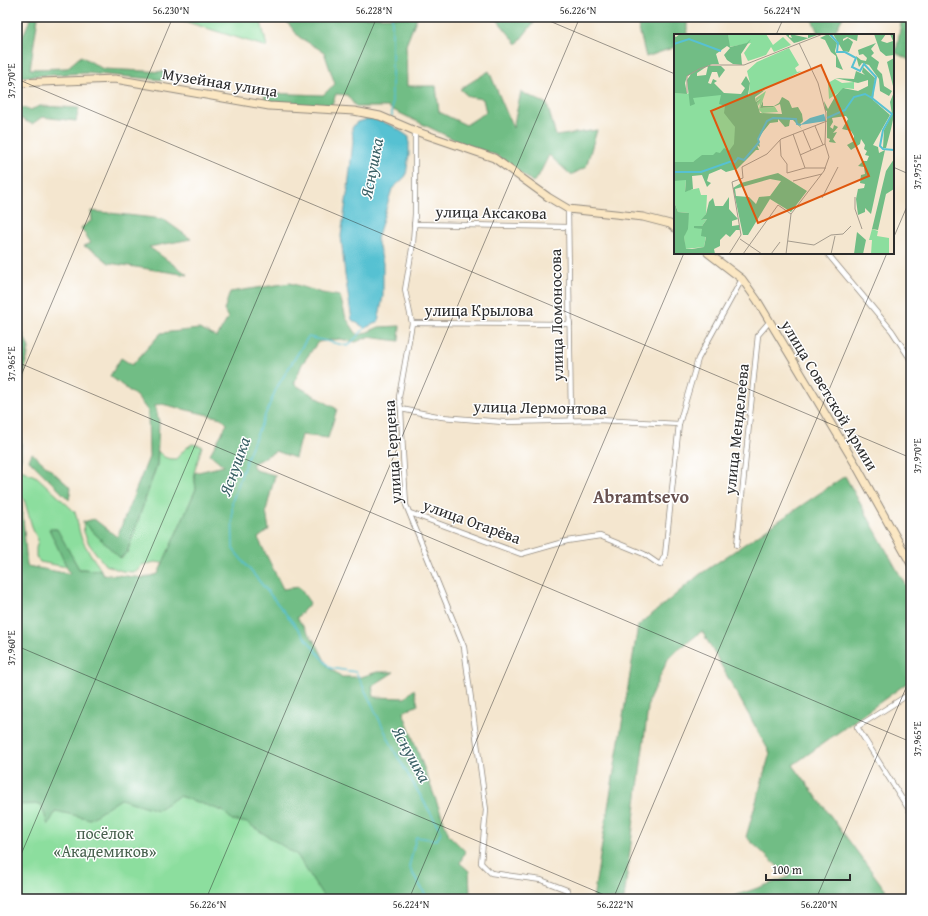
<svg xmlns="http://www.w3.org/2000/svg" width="928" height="916" font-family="'Gentium Book Plus',serif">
  <rect width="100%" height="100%" fill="#fff"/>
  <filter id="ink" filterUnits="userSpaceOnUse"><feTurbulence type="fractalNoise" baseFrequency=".025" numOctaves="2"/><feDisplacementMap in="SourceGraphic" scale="8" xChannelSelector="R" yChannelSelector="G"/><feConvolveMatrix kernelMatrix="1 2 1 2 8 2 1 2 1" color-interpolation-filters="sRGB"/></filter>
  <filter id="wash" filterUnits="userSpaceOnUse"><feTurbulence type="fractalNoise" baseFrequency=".012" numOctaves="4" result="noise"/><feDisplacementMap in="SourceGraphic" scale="16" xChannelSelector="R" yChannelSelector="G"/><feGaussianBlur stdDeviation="0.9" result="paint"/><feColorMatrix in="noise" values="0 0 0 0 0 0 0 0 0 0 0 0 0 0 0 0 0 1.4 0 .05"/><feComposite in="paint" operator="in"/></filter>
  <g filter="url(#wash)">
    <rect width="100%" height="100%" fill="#f4e6cf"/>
    <!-- green -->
    <g fill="#8cde9e" stroke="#5c8464">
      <path d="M 171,17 L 260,17 L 267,47 Z"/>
      <path d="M 192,444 L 202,446 L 194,473 L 196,489 L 163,563 L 155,562 L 142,565 L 138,570 L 132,572 L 122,571 L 105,565 L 89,544 L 84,532 L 83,522 L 121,558 L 127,553 L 157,465 L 158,451 C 164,458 167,459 176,459 L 185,449 Z"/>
      <path d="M 19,469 L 37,477 L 75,512 C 78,520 78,529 81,537 C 86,549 94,559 101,570 L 79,569 L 56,529 L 50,530 L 67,567 L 50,564 L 40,562 L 36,557 L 36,548 L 38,540 L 33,530 L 24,499 L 22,497 Z"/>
      <path d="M 17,792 L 271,794 L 333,899 L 17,899 Z"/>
    </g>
    <!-- forest -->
    <g fill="#71bd85" stroke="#4e7458">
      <path d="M 31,17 L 38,17 L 30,69 L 67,68 L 81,56 L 103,69 L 167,72 L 164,80 L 85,73 L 17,77 L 17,50 Z"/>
      <path d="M 283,17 L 417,17 L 406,45 L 407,86 L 436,86 L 439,112 L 466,125 L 486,112 L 483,99 L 469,97 L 460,89 L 489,71 L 513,128 L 521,92 L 547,104 L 556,136 L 597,130 L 586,167 L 571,175 L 549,155 L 538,177 L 533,182 L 496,155 L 468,146 L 387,107 L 356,107 L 347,95 L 336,94 L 331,107 L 265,101 L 264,93 L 323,95 L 335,84 L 324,52 L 299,37 Z"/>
      <path d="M 495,17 L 538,17 L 517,44 Z"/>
      <path d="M 636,17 L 687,17 L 687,35 L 675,35 L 675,47 L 646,57 Z"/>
      <path d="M 811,17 L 843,17 L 833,35 L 819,35 Z"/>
      <path d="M 902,17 L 911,17 L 911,61 L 896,53 Z"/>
      <path d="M 17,106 L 30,110 L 40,106 L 79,108 L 76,121 L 42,117 L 32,124 L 17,117 Z"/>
      <path d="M 91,211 L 163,219 L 191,239 L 149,247 L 188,275 L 109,263 L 94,251 L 84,246 L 91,243 L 81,228 L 92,220 Z"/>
      <path d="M 290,283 L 322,293 L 340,296 L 346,318 L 358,336 L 379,327 L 400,326 L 399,341 L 368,337 L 356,342 L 340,339 L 318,342 L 302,364 L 294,384 L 337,409 L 328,438 L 301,435 L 295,458 L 276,451 L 252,464 L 255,470 L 275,475 L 266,511 L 269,530 L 258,538 L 283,589 L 299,587 L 310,603 L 297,618 L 317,645 L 328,667 L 342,677 L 361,677 L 377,672 L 394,672 L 372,686 L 374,697 L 405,698 L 414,689 L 418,705 L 403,712 L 449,835 L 465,851 L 460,863 L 469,871 L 470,894 L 477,899 L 325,899 L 297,855 L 247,823 L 232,820 L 223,811 L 179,796 L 157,810 L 121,799 L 90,819 L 56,811 L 48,825 L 41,804 L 17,805 L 17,469 L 19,469 L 27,566 L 70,574 L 49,529 L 57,529 L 79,569 L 101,570 L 103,575 L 117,575 L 144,578 L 158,574 L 196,489 L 194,473 L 224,466 L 210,454 L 227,424 L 221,418 L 162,404 L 155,405 L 159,422 L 157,464 L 127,553 L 120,558 L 83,522 L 94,519 L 117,537 L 149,457 L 148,411 L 136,396 L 110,376 L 121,358 L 132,365 L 161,333 L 199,329 L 217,337 L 228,318 L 224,310 L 230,292 Z"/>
      <path d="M 17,320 L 20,320 L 22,331 L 29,348 L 22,385 L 17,386 Z"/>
      <path d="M 17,398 L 21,398 L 21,458 L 19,464 L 17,463 Z"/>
      <path d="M 32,453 L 71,488 L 69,500 L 29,460 Z"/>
      <path d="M 845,476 L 911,595 L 911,680 L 793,765 L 892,899 L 726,899 L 789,877 L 746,837 L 770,753 L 702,631 L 669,657 L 649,700 L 624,899 L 593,899 L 638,626 L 699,575 Z"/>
    </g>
    <!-- water -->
    <path fill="#57c1d2" stroke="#41767e" d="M 373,118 L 393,126 L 409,137 L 409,154 L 406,176 L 392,189 L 377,239 L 383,263 L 383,296 L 378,322 L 365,328 L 352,320 L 345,275 L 341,236 L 348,188 L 353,141 L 352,128 L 357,122 Z"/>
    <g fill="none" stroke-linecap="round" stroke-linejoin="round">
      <!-- stream -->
      <g stroke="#57c1d2" stroke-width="1.5">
        <path d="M 392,116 L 392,17"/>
        <path d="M 365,326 L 365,328 L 348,346 L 308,337 L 277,387 L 249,453 L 232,502 L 233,549 L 330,668 L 356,672 L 395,752 L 441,831 L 437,840 L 416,837 L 409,867 L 428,899"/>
      </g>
    </g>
  </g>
  <g filter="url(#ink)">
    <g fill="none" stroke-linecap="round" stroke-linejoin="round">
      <defs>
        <g id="street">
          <path d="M 415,131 L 415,214 L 413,243 L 405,290 L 412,323 L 399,397 L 401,409 L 403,454 L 406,505 L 464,647 L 486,810 L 481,863 L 491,873 L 541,880 L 567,890 L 568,899"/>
          <path d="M 568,209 L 571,420"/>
          <path d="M 414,224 L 568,227"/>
          <path d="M 827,253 L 892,331 L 911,360"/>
          <path d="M 412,323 L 570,324"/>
          <path d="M 401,409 L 442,417 L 503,422 L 598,420 L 679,424"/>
          <path d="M 410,513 L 521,554 L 567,541 L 600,536 L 644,554 L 660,565 L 665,555 L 679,424 L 698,359 L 742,279"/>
          <path d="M 737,545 L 758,335 L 770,321"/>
          <path d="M 911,693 L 857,727 L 911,813"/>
        </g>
        <g id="secondary">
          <path d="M 17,83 L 115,79 L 269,106 L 354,111 L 380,116 L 415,131 L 494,158 L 548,197 L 568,209 L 643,217 L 670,224 L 675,228"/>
          <path d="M 708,253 L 742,279 L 757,300 L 857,467 L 911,564"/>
        </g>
      </defs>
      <!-- street casing -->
      <use href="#street" stroke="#90887d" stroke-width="6"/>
      <!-- secondary casing -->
      <use href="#secondary" stroke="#90887d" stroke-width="9"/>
      <!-- street -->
      <use href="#street" stroke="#fff" stroke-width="4.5"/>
      <!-- secondary -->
      <use href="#secondary" stroke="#fbe7c3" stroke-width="7"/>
    </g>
  </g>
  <!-- ticks -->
  <path fill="none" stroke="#2b2b2b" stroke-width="1" stroke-opacity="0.45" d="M 540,17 L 675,74M 776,35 L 784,17M 17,79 L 911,458M 893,167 L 911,175M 893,239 L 911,197M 17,362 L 911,742M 17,385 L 173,17M 17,646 L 614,899M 17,864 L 377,17M 206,899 L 580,17M 409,899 L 684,253M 613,899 L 887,253M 816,899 L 911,676"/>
  <g text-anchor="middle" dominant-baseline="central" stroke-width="3" stroke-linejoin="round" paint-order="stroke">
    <!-- street labels -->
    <g font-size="16" fill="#2b2b2b" stroke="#fff">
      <text transform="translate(220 82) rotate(9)">Музейная улица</text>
      <text transform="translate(491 212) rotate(1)">улица Аксакова</text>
      <text x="479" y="310">улица Крылова</text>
      <text transform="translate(556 315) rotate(-91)">улица Ломоносова</text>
      <text transform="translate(830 395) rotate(59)">улица Советской Армии</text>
      <text transform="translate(540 407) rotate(1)">улица Лермонтова</text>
      <text transform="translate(736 429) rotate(-84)">улица Менделеева</text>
      <text transform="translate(392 452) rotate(-94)">улица Герцена</text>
      <text transform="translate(472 521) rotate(20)">улица Огарёва</text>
    </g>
    <!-- park labels -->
    <g font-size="16" fill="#48614e" stroke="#fff">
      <text x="105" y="833">посёлок<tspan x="105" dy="18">«Академиков»</tspan></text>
    </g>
    <!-- water labels -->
    <g font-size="17" font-style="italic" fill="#3a6065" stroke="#fff">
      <text transform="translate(371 168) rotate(-79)">Яснушка</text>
      <text transform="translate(234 466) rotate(-70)">Яснушка</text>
      <text transform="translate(412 754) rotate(61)">Яснушка</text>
    </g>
    <!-- quarter labels -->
    <g font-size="18" font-weight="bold" fill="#67514f" stroke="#fff">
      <text x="641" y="496">Abramtsevo</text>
    </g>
  </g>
  <!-- overview -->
  <g transform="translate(674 34)">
    <rect width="220" height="220" fill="#f4e6cf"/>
    <path d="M 54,0 L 92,0 L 99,11 L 109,3 L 117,11 L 100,18 L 97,13 L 92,21 L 74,27 L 70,19 L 77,9 L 55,13 ZM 115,14 L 125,31 L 121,34 L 123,38 L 128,37 L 79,61 L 75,60 L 76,49 L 73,37 L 83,28 ZM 161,45 L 168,49 L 180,48 L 180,55 L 171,54 L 155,65 L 154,49 ZM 92,57 L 86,74 L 101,73 L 104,78 L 88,79 L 85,76 L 86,69 L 84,72 L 83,69 L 86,64 L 82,68 L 82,64 ZM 0,59 L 47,61 L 66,104 L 55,118 L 19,128 L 0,128 ZM 1,146 L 12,146 L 11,157 L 25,154 L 27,161 L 33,161 L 32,180 L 28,186 L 33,185 L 28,192 L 20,192 L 28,195 L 32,202 L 30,213 L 11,215 L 10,203 L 15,179 L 4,178 L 0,167 ZM 198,195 L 204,197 L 203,202 L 215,204 L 215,220 L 197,220 L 198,206 L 195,206 Z" fill="#8cde9e"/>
    <path d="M 6,0 L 54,0 L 56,13 L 73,9 L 77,5 L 67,20 L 68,31 L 59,30 L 53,26 L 50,21 L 56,14 L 53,12 L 42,20 L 45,30 L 38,30 L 13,42 L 11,49 L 13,60 L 0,59 L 0,2 L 2,3 ZM 111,0 L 115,0 L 115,3 L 118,4 L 116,0 L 134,4 L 134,0 L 146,0 L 124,8 L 120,9 ZM 154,0 L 163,9 L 161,17 L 169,36 L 162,33 L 162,22 L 157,18 L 151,6 L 146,4 ZM 159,0 L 184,0 L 183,7 L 173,3 L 169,5 L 169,7 L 174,4 L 179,8 L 175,18 L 169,17 ZM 200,0 L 212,0 L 207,7 L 213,9 L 219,7 L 216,0 L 220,0 L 220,21 L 212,22 L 206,17 ZM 202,9 L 197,15 L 200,19 L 197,22 L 205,28 L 203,35 L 208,40 L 210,52 L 218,57 L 215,62 L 206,57 L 205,45 L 195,31 L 188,29 L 185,33 L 182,22 L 187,26 L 192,27 L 193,24 L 189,20 L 185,21 L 184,16 ZM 220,24 L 220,49 L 219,52 L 213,28 ZM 34,32 L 47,32 L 51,36 L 45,44 L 43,38 L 38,38 L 34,49 L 37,50 L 39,45 L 43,47 L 40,49 L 50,59 L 67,60 L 71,54 L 67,50 L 72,42 L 76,49 L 74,61 L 91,56 L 81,63 L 82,68 L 87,65 L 83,69 L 86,79 L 108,80 L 106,70 L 99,73 L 86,74 L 89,67 L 89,72 L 100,72 L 105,69 L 108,63 L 110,64 L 115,67 L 118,74 L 124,73 L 128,80 L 129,87 L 125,91 L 128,95 L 119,86 L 116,86 L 115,92 L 111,93 L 104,85 L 104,88 L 96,89 L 84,104 L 86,113 L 83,111 L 85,116 L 82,116 L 63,135 L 52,138 L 47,135 L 35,140 L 33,147 L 37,149 L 33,153 L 28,141 L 18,142 L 19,155 L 11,158 L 12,146 L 0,147 L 0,128 L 19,128 L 28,121 L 39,121 L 42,118 L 46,119 L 50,114 L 55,117 L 60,110 L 61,93 L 50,79 L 51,72 L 45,70 L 47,61 L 19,64 L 21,70 L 16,72 L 13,46 L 17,40 L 32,33 L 23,39 L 23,42 L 32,41 ZM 189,33 L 201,44 L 199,66 L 216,81 L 199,111 L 204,113 L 205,119 L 211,116 L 197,180 L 191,174 L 191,178 L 184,181 L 182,165 L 184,155 L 190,154 L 191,150 L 186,149 L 187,141 L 191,140 L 190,133 L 184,132 L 189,127 L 193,127 L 195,122 L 191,121 L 193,117 L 190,115 L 191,111 L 187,105 L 186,110 L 177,116 L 173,111 L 180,107 L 180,102 L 177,97 L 168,95 L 174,85 L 172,82 L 158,84 L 159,88 L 156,93 L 159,95 L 160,91 L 164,93 L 159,99 L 163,98 L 159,105 L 162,109 L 155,108 L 156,105 L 153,104 L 153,77 L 151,76 L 150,67 L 154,75 L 162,61 L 169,54 L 184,57 L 194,52 L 194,46 L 184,49 L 161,44 L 180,45 L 182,37 L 191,41 L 188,38 ZM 220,58 L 220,81 L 217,95 L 212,114 L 209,114 L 210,96 L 218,80 L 216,68 ZM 220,125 L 220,155 L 212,160 L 204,196 L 198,195 L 212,137 ZM 104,139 L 133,157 L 117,178 L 96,165 L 74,201 L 69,201 L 59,154 L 67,149 ZM 96,145 L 107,147 L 96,162 L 85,163 L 82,170 L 75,163 L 62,162 L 61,155 ZM 55,163 L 55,175 L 64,185 L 58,187 L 58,192 L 65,191 L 66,196 L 62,196 L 56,203 L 52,200 L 46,206 L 46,212 L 40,215 L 41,220 L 0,220 L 0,167 L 4,178 L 15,179 L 14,195 L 10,203 L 12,215 L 18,215 L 30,213 L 32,203 L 27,202 L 28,195 L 20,194 L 20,192 L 28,192 L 33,185 L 27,186 L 32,180 L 35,168 L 39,164 L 41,172 L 49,172 ZM 183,198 L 192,206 L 189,220 L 180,220 Z" fill="#71bd85" fill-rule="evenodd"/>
    <path d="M 150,80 L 152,87 L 126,91 L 136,84 Z" fill="#57c1d2"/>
    <path fill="none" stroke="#57c1d2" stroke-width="2" d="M 156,0 L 164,9 L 163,18 L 171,18 L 182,24 L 178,33 L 186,37 L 190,30 L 202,43 L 198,64 L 218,80 L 209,96 L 206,112 L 209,115 L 220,116M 0,10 L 15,5 L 47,17M 153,84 L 171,76 L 180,63 L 191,60 L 198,64M 0,138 L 27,138 L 58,127 L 61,128 L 64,124 L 70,126 L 85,108 L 84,105 L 93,87 L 99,84 L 122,85 L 123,90 L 127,91"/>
    <path fill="none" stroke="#a49b8d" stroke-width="1" d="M 13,59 L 13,42 L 25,35 L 37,31 L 70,31 L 149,0M 141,92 L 149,111M 129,97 L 137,116M 119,100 L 131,134M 106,106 L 107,122 L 113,130 L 113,139 L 131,134 L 152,134M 126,121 L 151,110M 119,147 L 148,140M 181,163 L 181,175 L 188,195M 148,164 L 164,133M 66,205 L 88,220M 114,207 L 140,211 L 157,201 L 169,200 L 177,192M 55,220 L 67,201 L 58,148 L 69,144 L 68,133 L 93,120 L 107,105 L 153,87M 69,220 L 104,171 L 117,180M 97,220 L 106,208M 112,220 L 117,180 L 150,137 L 155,123 L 151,110 L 152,79 L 144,49 L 125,9M 157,220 L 161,202"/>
    <path fill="#df570e" fill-opacity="0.15" stroke="#df570e" stroke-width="2" d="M 147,31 L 195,142 L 84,189 L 37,77 Z"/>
    <rect width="220" height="220" fill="none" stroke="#2b2b2b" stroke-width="2"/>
  </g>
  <!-- margin -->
  <rect width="928" height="916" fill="none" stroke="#fff" stroke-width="44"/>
  <!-- scale -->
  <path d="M766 874v6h84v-6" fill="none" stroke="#2b2b2b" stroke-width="2"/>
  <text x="772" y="874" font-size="12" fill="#2b2b2b" stroke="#ffffff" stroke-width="3" paint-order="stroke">100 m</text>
  <rect x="22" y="22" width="884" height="872" fill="none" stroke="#2b2b2b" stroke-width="1.5"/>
  <g font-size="10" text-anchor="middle" fill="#2b2b2b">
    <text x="171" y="14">56.230°N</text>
    <text x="374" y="14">56.228°N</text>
    <text x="578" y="14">56.226°N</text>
    <text x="782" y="14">56.224°N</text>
    <text transform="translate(11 81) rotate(-90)" y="4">37.970°E</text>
    <text transform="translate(917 172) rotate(-90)" y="4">37.975°E</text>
    <text transform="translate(11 364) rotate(-90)" y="4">37.965°E</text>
    <text transform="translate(917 456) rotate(-90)" y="4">37.970°E</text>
    <text transform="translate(11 648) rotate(-90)" y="4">37.960°E</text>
    <text transform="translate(917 739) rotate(-90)" y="4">37.965°E</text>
    <text x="208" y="908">56.226°N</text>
    <text x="411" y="908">56.224°N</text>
    <text x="615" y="908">56.222°N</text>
    <text x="819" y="908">56.220°N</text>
  </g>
</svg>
